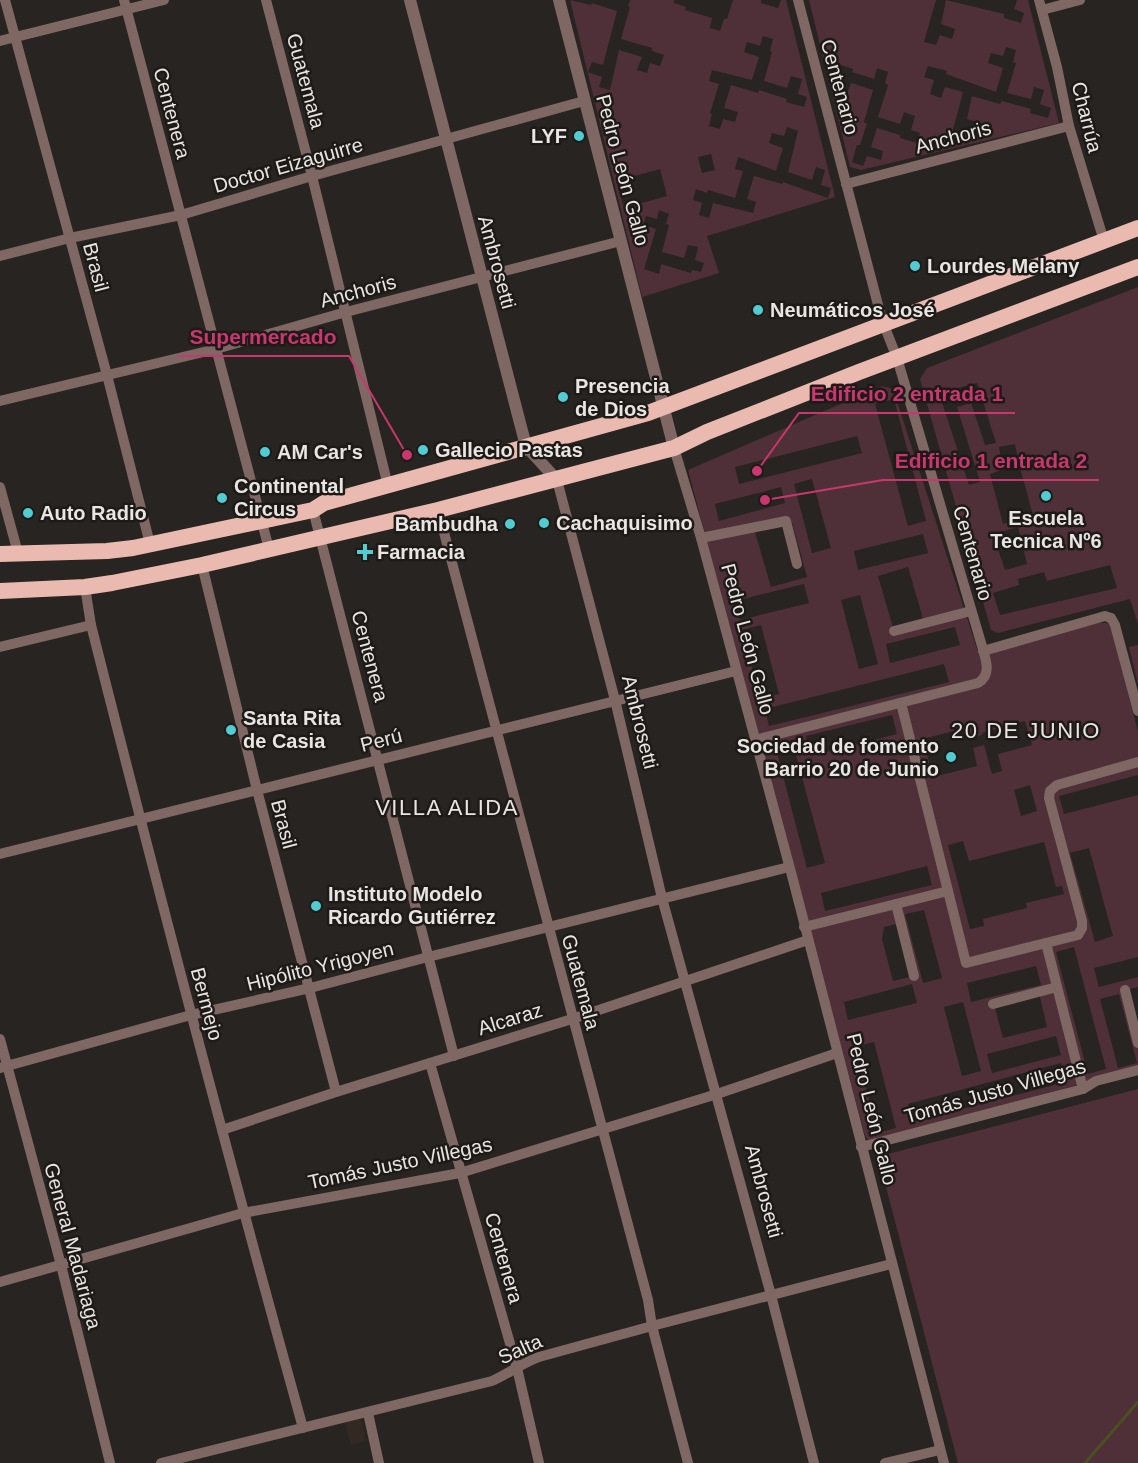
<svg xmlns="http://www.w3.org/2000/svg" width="1138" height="1463" font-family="Arial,sans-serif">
  <rect width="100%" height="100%" fill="#272421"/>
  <!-- built -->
  <path fill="#322922" d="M 359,1419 L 362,1421 L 366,1441 L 351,1445 L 345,1422 Z"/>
  <!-- green -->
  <g fill="#4f3038" fill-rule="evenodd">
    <path d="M 570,0 L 591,5 L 592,3 L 617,11 L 603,65 L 592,62 L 588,72 L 602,77 L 599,87 L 610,90 L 619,50 L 642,57 L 637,70 L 647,73 L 650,63 L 660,66 L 664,55 L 652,51 L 652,48 L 621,39 L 630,7 L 628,6 L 630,0 L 674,0 L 674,3 L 686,7 L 685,10 L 712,18 L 710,28 L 720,31 L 724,19 L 727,19 L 733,0 L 761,0 L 761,3 L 778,8 L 781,0 L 786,0 L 835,197 L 707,236 L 719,273 L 642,297 ZM 763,36 L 773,39 L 770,51 L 772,52 L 764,81 L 787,88 L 791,76 L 802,79 L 798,94 L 807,97 L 804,107 L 786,102 L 787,99 L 759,90 L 758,93 L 731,85 L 724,108 L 738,112 L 735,122 L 723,119 L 720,129 L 709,126 L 712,114 L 710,113 L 719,84 L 709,81 L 712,70 L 752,80 L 759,57 L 744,52 L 747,42 L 760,46 ZM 787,127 L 798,131 L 788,172 L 812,180 L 816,167 L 825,170 L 821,185 L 831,188 L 828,198 L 783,182 L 782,184 L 754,176 L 747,199 L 756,202 L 753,213 L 713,203 L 709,218 L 699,215 L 702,203 L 693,200 L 696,189 L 707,193 L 708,190 L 735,198 L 743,171 L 735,169 L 738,157 L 776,171 L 783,148 L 769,143 L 772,133 L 784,136 ZM 711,154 L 715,170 L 702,173 L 698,157 ZM 660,169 L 667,196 L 624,208 L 616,181 ZM 659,210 L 669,214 L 666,224 L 669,225 L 662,252 L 684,258 L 688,245 L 698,247 L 695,260 L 704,263 L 701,272 L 692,270 L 691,273 L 661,264 L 659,274 L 644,269 L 656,229 L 643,225 L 646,216 L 657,219 Z"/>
    <path d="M 809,0 L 936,0 L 924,42 L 936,45 L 940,35 L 952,39 L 955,29 L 941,24 L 946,0 L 1004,14 L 1004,18 L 1021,23 L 1024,13 L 1014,9 L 1017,0 L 1028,0 L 1059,123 L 861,170 L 850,167 ZM 1006,47 L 1016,50 L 1013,62 L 1016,63 L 1007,93 L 1031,99 L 1034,87 L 1044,90 L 1040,104 L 1051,108 L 1048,118 L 1030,113 L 1031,109 L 1002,101 L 1000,104 L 972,96 L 967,119 L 981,123 L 978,134 L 966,130 L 963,140 L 951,137 L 963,92 L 945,87 L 941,98 L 930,94 L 934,80 L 924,77 L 928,66 L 947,71 L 946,74 L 996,92 L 1003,68 L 988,63 L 991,53 L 1003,56 ZM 835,63 L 853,69 L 852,72 L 874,79 L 877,68 L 888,72 L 885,83 L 888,85 L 878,117 L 900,124 L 904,112 L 915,116 L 911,130 L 920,133 L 917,143 L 900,138 L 900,135 L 877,128 L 871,147 L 883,151 L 881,160 L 867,156 L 863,166 L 852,162 L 857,145 L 860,145 L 867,124 L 864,122 L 873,90 L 851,83 L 847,94 L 836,91 L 840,77 L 832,74 Z"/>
    <path d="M 1138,287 L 1138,624 L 1130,599 L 998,633 L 991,630 L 920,379 L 927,368 ZM 977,383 L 996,443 L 985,445 L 971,403 L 957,407 L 980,482 L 969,485 L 939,393 ZM 1015,444 L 1017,455 L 1001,458 L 999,447 ZM 1019,464 L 1033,515 L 1003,524 L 990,474 ZM 1018,527 L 1027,564 L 1005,570 L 993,534 ZM 1110,565 L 1117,588 L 1000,615 L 993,593 L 1019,585 L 1018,579 L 1044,572 L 1047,581 Z"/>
    <path d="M 882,386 L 893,389 L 979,655 L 1098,623 L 1107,623 L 1112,629 L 1138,732 L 1138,775 L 1059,796 L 1064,814 L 1138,795 L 1138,957 L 1094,968 L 1099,987 L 1138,977 L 1138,987 L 1126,990 L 1138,1043 L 1138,1068 L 872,1142 L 868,1140 L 865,1136 L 688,470 ZM 894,399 L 926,521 L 908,526 L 875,404 ZM 857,436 L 862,453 L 739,484 L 735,467 ZM 812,479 L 831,548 L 812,553 L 794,484 ZM 781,487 L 785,503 L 719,521 L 715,504 ZM 780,518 L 792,522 L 807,577 L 771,587 L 753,525 ZM 923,534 L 928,553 L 858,570 L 854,551 ZM 908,567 L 924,622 L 894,631 L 878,576 ZM 804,584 L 809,603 L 740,620 L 735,601 ZM 860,595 L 878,664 L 859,669 L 841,600 ZM 761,625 L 779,694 L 760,699 L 742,630 ZM 955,627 L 960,645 L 890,663 L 886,644 ZM 944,664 L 949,682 L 769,726 L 765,709 ZM 892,715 L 897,734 L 811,756 L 806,736 ZM 1025,721 L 1032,745 L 998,754 L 1002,771 L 992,774 L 984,745 L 973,748 L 977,766 L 933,777 L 923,739 L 965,728 L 969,739 L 982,735 L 982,733 ZM 792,740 L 825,863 L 807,868 L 775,745 ZM 1030,785 L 1037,811 L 1021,816 L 1014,790 ZM 963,841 L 969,861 L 1044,842 L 1056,887 L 1062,886 L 1064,894 L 1026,903 L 1027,908 L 983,919 L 984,926 L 970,929 L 948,845 ZM 1089,848 L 1113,936 L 1095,942 L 1070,853 ZM 927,866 L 932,885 L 825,911 L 821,893 ZM 924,910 L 942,978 L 923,983 L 905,914 ZM 901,923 L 913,976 L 893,981 L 882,939 L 884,927 ZM 1074,947 L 1106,1069 L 1088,1074 L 1056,952 ZM 1036,966 L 1041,985 L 971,1002 L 967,983 ZM 912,984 L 917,1003 L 848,1020 L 844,1002 ZM 1039,993 L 1047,1027 L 1003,1038 L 994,1004 ZM 1119,994 L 1137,1063 L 1118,1068 L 1100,999 ZM 963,1002 L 981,1071 L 962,1076 L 944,1007 ZM 1056,1036 L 1061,1055 L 992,1073 L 987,1054 ZM 874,1042 L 896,1128 L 878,1133 L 855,1047 ZM 1061,1063 L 1066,1082 L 912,1122 L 908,1104 Z"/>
    <path d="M 1138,645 L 1138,684 L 1129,647 Z"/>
    <path d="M 1138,1089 L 1138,1463 L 958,1463 L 880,1164 L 888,1154 Z"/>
  </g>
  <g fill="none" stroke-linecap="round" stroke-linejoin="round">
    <!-- stream -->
    <path stroke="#4a5020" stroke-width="3" d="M 1085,1463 L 1138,1402"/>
    <!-- minor -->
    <g stroke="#7f6763" stroke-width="10">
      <path d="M 5,0 L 107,375 L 150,544"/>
      <path d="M 124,0 L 269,549"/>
      <path d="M 266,0 L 312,176 L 388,486"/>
      <path d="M 1039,0 L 1057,67 L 1069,126 L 1104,241"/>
      <path d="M 1042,10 L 1080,0"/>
      <path d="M 0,41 L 164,0"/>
      <path d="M 846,184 L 1069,126"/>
      <path d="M 0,256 L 70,238 L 181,215 L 312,176 L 584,101"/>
      <path d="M 0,401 L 216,349 L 346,312 L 621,241"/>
      <path d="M 674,448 L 701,538 L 792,876 L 944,1463"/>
      <path d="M 557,480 L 615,700 L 662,898 L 771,1295 L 814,1463"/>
      <path d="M 0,487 L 18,553"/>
      <path d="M 313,510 L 454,1056"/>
      <path d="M 438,510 L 648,1300 L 652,1326 L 688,1463"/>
      <path d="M 701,538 L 786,521 L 797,564"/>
      <path d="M 202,565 L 257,790 L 336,1092"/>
      <path d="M 85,587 L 91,625 C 159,894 229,1161 303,1428"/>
      <path d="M 894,631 L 971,611"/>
      <path d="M 0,647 L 91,625"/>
      <path d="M 983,651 L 1105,616 L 1111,618 L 1115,625 L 1138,711"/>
      <path d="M 901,703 L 948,891"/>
      <path d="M 755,740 L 978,683 C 992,675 986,660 982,646 L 897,358 L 882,320 L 798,0"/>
      <path d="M 0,854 L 736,671"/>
      <path d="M 896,904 L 914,976"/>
      <path d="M 804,927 L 948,891 L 966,963 L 1078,935 L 1082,928 L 1082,921 L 1049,798 L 1050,791 L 1057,785 L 1138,762"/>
      <path d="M 1046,943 L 1083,1089"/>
      <path d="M 1125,990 L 1138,1043"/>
      <path d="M 993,1004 L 1057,987"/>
      <path d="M 0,1039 L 61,1265 L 110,1463"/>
      <path d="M 430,1063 L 517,1368 L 539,1463"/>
      <path d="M 0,1068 L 191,1015 L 310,988 L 428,957 L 789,867"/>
      <path d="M 222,1130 L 336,1092 L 572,1019 L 808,940"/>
      <path d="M 861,1147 L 1083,1089 L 1096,1081 L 1138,1070"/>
      <path d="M 0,1282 L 243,1213 L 460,1173 L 717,1094 L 837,1053"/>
      <path d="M 368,1413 L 379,1463"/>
      <path d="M 161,1463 L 492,1381 C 508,1374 522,1363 539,1357 L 652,1326 L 891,1264"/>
      <path d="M 885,1463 L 940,1450"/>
    </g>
    <!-- tertiary -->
    <g stroke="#7f6763" stroke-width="12">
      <path d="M 410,0 L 526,446 L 557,480"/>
      <path d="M 559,0 L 674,448"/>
    </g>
    <!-- trunk -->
    <g stroke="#eab9af" stroke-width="16">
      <path d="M 0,554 L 107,551 L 133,548 L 313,510 L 324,503 L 648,413 L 1138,228"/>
      <path d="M 0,591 L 85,587 L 112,583 L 202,565 L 438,510 L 674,448 L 707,432 L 859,372 L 1138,267"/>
    </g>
  </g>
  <!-- markers -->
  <g fill="#51ccd3" stroke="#1e1a18" stroke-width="2">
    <circle cx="579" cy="136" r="6"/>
    <circle cx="915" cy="266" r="6"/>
    <circle cx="758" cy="310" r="6"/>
    <circle cx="563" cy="397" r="6"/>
    <circle cx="423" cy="450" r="6"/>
    <circle cx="265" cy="452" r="6"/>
    <circle cx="1046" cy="496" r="6"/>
    <circle cx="222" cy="498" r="6"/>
    <circle cx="28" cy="513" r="6"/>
    <circle cx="544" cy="523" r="6"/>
    <circle cx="510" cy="524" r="6"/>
    <path d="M362 543h6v6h6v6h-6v6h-6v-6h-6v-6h6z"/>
    <circle cx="231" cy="730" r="6"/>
    <circle cx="951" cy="757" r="6"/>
    <circle cx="316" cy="906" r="6"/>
  </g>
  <g text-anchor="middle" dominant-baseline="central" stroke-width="5" stroke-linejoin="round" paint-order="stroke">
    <!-- street labels -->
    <g font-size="20" fill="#e8e5e3" stroke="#1e1a18">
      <text transform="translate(306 81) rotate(75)">Guatemala</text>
      <text transform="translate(840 87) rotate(75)">Centenario</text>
      <text transform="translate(172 113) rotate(75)">Centenera</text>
      <text transform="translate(1087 117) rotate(76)">Charrúa</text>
      <text transform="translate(953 137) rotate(-15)">Anchoris</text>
      <text transform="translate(288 165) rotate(-16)">Doctor Eizaguirre</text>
      <text transform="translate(623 170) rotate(75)">Pedro León Gallo</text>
      <text transform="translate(497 262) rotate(75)">Ambrosetti</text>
      <text transform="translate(96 267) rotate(75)">Brasil</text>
      <text transform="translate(358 291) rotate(-15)">Anchoris</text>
      <text transform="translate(973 553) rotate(74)">Centenario</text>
      <text transform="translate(748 639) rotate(75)">Pedro León Gallo</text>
      <text transform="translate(370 656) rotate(75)">Centenera</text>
      <text transform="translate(640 722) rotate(76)">Ambrosetti</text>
      <text transform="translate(381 740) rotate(-14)">Perú</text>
      <text transform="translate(284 824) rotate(75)">Brasil</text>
      <text transform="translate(320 966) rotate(-14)">Hipólito Yrigoyen</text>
      <text transform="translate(581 982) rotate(75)">Guatemala</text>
      <text transform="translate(207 1004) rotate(75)">Bermejo</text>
      <text transform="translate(510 1019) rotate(-17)">Alcaraz</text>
      <text transform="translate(995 1091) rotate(-16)">Tomás Justo Villegas</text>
      <text transform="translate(872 1109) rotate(76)">Pedro León Gallo</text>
      <text transform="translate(400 1163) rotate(-12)">Tomás Justo Villegas</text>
      <text transform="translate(764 1191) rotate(75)">Ambrosetti</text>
      <text transform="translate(73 1246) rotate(75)">General Madariaga</text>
      <text transform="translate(504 1258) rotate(74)">Centenera</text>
      <text transform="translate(520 1349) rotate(-24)">Salta</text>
    </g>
    <!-- poi labels -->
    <g font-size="20" font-weight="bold" fill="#e8e5e3" stroke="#1e1a18" text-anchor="start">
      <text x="567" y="136" text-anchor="end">LYF</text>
      <text x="927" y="266">Lourdes Melany</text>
      <text x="770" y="310">Neumáticos José</text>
      <text x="575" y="386">Presencia<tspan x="575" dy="23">de Dios</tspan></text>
      <text x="435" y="450">Gallecio Pastas</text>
      <text x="277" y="452">AM Car's</text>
      <text x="234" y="486">Continental<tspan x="234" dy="23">Circus</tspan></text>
      <text x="40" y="513">Auto Radio</text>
      <text x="1046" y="518" text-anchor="middle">Escuela<tspan x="1046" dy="23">Tecnica Nº6</tspan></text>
      <text x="556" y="523">Cachaquisimo</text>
      <text x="498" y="524" text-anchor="end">Bambudha</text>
      <text x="377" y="552">Farmacia</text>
      <text x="243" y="718">Santa Rita<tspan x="243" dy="23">de Casia</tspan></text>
      <text x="939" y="746" text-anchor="end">Sociedad de fomento<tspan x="939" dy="23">Barrio 20 de Junio</tspan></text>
      <text x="328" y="894">Instituto Modelo<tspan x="328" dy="23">Ricardo Gutiérrez</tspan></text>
    </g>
    <!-- quarter labels -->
    <g font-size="22" letter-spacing="1.5" fill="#e8e5e3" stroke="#1e1a18">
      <text x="1026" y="730">20 DE JUNIO</text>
      <text x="447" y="807">VILLA ALIDA</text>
    </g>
  </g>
  <!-- callouts -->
  <path fill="none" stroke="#c8376f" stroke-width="2" d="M407 455L349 356H178M757 471L799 413H1015M765 500L883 480H1099"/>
  <g fill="#c8376f" stroke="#1e1a18" stroke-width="2">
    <circle cx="407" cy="455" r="6"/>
    <circle cx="757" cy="471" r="6"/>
    <circle cx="765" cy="500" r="6"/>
  </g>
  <g font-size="21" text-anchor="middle" font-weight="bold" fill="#c8376f" stroke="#1e1a18" stroke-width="5" stroke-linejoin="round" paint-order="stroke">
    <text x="263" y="344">Supermercado</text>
    <text x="907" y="401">Edificio 2 entrada 1</text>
    <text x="991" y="468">Edificio 1 entrada 2</text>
  </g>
</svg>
